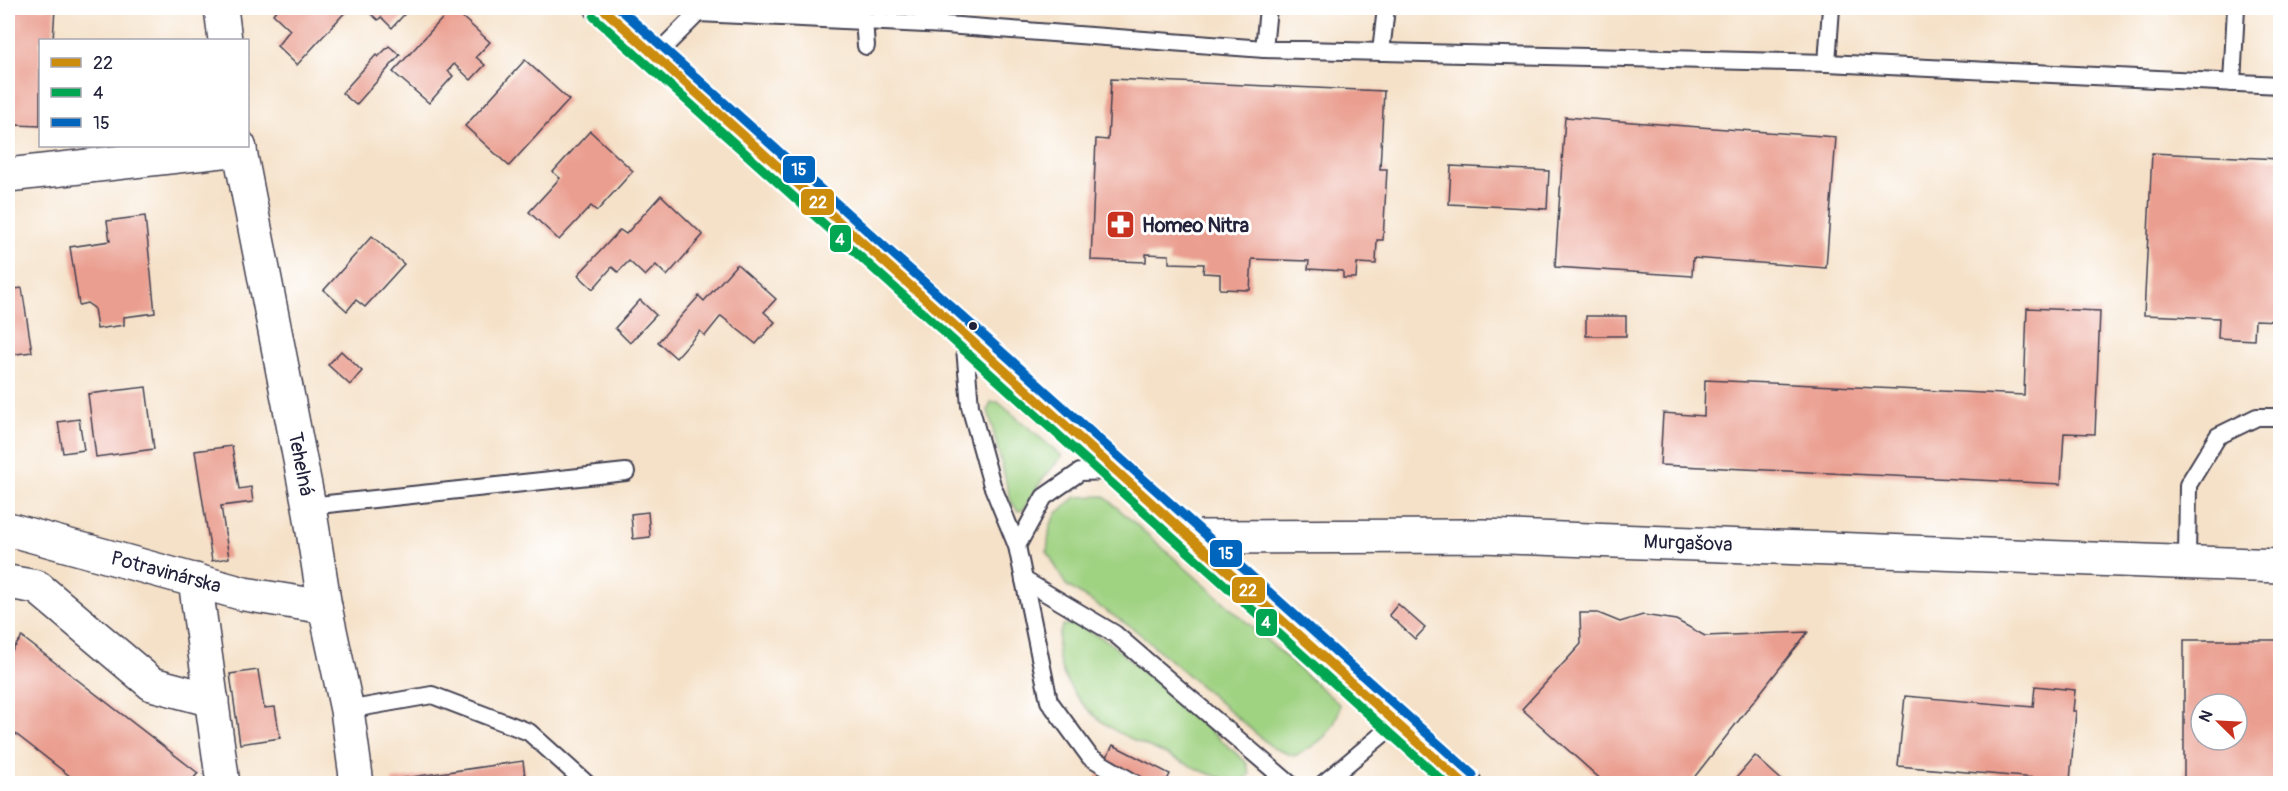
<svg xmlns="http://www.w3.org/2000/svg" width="2288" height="791" font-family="Pangolin,sans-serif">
  <rect width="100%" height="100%" fill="#fff"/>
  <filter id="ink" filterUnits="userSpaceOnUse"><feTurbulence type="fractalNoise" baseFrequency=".0167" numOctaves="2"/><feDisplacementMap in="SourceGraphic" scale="12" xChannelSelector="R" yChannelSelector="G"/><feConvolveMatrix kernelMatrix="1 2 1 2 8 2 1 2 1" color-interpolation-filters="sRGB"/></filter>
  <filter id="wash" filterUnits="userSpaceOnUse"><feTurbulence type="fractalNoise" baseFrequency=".008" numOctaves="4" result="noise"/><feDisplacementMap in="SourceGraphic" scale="24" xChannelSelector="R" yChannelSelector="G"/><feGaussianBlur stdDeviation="1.35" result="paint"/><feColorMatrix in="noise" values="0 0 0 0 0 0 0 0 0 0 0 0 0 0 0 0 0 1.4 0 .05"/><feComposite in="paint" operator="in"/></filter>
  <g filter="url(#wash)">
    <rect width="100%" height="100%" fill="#f5e1c8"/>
    <!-- green -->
    <g fill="#9fd281" stroke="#607a5e" stroke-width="1.5">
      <path d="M 991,402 L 998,402 L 1062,456 L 1042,480 L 1023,510 L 1018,511 L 1011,502 L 988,410 Z"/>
      <path d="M 1104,496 L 1340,705 C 1336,732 1318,745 1294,756 L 1273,748 L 1134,629 L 1066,585 L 1047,551 L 1050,526 L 1057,513 L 1076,497 Z"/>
      <path d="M 1075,624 L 1108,641 L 1246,762 L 1250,774 L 1242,782 C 1214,779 1191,766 1165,754 C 1147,745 1127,739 1111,728 C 1079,707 1044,663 1063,625 Z"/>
    </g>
    <g id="blocks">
      <!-- building -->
      <g fill="#ea9e8f" fill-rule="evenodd">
        <path d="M 8,8 L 55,8 L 53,40 L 40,40 L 40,126 L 16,125 L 15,142 L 8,142 Z"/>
        <path d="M 278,8 L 349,8 L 297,65 L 277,46 L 290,30 L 273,14 Z"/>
        <path d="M 364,8 L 410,8 L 392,28 L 381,17 L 378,20 Z"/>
        <path d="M 452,8 L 490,42 L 476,57 L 485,65 L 471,80 L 454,64 L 448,71 L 453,76 L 429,103 L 393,72 Z"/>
        <path d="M 389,46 L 400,55 L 356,105 L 342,93 L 376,55 L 378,57 Z"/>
        <path d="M 525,60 L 569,100 L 509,166 L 465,126 Z"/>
        <path d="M 1111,79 L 1384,91 L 1380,169 L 1387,169 L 1383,240 L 1377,240 L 1376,264 L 1357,263 L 1356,278 L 1343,278 L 1343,271 L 1308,269 L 1309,261 L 1252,259 L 1250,290 L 1220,289 L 1220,274 L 1203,273 L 1204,264 L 1169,263 L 1169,255 L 1146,254 L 1146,262 L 1091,260 L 1096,139 L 1108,140 Z"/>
        <path d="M 1565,117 L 1836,137 L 1826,268 L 1693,258 L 1692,276 L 1555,267 Z"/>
        <path d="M 590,131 L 633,171 L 597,211 L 591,206 L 559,240 L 529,212 L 560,178 L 553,172 Z"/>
        <path d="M 2152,153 L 2280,159 L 2280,321 L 2255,320 L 2254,340 L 2218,338 L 2219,318 L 2144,315 Z"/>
        <path d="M 1451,166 L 1549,171 L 1547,209 L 1449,204 Z"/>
        <path d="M 661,195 L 703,235 L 667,276 L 656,265 L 645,276 L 629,261 L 618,272 L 612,267 L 593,289 L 578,275 L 620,230 L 626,234 Z"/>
        <path d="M 145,216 L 155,313 L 124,317 L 124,325 L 97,329 L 94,308 L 87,303 L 79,305 L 70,247 L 110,241 L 107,221 Z"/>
        <path d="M 372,236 L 404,264 L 365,307 L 356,300 L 347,311 L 324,290 Z"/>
        <path d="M 737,264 L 776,299 L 764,312 L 775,322 L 756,344 L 721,316 L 705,336 L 700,331 L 676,358 L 658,342 L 699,296 L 704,301 Z"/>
        <path d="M 22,288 L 32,352 L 8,355 L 8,290 Z"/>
        <path d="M 640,300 L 656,315 L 630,343 L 615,328 Z"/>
        <path d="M 2027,308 L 2100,311 L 2095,434 L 2064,433 L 2061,484 L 1660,465 L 1663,413 L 1704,416 L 1705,380 L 2024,395 Z"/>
        <rect x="1586" y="316" width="40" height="20"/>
        <path d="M 341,351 L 362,371 L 350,385 L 328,365 Z"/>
        <path d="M 146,387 L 154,449 L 96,457 L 88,394 Z"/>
        <path d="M 79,419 L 84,450 L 63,453 L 58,422 Z"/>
        <path d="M 232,446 L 239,489 L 251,487 L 253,502 L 221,506 L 229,558 L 212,561 L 195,451 Z"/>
        <path d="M 2278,451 L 2280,451 L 2280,495 L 2276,494 Z"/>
        <path d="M 648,512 L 650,537 L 633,539 L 631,514 Z"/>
        <path d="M 1398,604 L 1425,628 L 1415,639 L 1389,615 Z"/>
        <path d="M 1580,613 L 1598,613 L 1620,622 L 1643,615 L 1676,620 L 1705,636 L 1808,632 L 1689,784 L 1606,784 L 1522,709 L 1581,644 Z"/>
        <path d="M 22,637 L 198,773 L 189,784 L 80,784 L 8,728 L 8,656 Z"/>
        <path d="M 2184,640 L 2280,640 L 2280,784 L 2184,784 ZM 2201,704 L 2237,704 L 2237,740 L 2201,740 Z"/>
        <path d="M 258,670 L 264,708 L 275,707 L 280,738 L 240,744 L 230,674 Z"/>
        <path d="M 2035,686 L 2075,690 L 2073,711 L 2076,711 L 2070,781 L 1898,766 L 1905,696 L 2033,707 Z"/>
        <path d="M 1113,745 L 1170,774 L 1165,784 L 1093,784 Z"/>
        <path d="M 1755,756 L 1786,784 L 1731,784 Z"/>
        <path d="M 523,761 L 526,784 L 392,784 L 392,780 Z"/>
      </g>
    </g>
  </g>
  <g filter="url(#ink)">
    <use href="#blocks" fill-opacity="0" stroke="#423f50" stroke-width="1.5"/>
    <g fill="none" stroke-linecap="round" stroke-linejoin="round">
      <defs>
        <g id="service">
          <path d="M 864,20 L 866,46"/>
          <path d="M 1264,49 L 1268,8"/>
          <path d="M 1381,52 L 1386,8"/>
          <path d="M 655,56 L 698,13 L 946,25 L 1264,49 L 1827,63 L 2280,85"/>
          <path d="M 1827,63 L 1831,8"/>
          <path d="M 2232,83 L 2236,8"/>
          <path d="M 964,336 L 970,406 L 992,485 L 1017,546 L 1049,701 L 1090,757 L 1136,784"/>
          <path d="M 309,506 L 626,472"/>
          <path d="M 1017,546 L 1044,497 L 1080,472 L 1113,471"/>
          <path d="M 2187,562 L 2188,485 L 2218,436 L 2257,417 L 2280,417"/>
          <path d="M 1024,580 L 1115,634 L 1290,784"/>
          <path d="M 347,710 L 432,695 L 529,732 L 587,784"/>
          <path d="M 1323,784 L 1397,722"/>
        </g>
        <g id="minor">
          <path d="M 221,8 L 225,40"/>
          <path d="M 239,146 L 309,506 L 325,607 L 347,710 L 357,784"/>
          <path d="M 8,175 L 240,149"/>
          <path d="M 8,529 L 244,594 L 325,607"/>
          <path d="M 1189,537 L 1483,536 L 2280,566"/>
          <path d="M 195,580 L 223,784"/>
          <path d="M 8,582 L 37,587 L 152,684 L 212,700"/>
        </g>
        <path id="secondary" d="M 602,8 L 1465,784"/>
      </defs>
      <!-- service casing -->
      <use href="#service" stroke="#423f50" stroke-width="20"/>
      <!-- minor casing -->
      <use href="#minor" stroke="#423f50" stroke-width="36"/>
      <!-- secondary casing -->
      <use href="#secondary" stroke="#423f50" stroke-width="36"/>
      <!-- service -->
      <use href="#service" stroke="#fff" stroke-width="16"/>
      <!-- minor -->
      <use href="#minor" stroke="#fff" stroke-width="33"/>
      <!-- secondary -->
      <use href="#secondary" stroke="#fff" stroke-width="33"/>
      <defs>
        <path id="bus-1" d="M 602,8 L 1464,784"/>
        <path id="bus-2" d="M 594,17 L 1446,784"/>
        <path id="bus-3" d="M 619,8 L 1473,775"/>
      </defs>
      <!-- bus-1 casing -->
      <use href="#bus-1" stroke="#fff" stroke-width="14"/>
      <!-- bus-2 casing -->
      <use href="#bus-2" stroke="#fff" stroke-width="14"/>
      <!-- bus-3 casing -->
      <use href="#bus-3" stroke="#fff" stroke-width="14"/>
      <!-- bus-1 -->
      <use href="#bus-1" stroke="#cc8c0c" stroke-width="9"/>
      <!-- bus-2 -->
      <use href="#bus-2" stroke="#00a651" stroke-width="9"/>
      <!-- bus-3 -->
      <use href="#bus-3" stroke="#0065bd" stroke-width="9"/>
    </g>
  </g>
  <!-- icons -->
  <defs>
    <symbol id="pharmacy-square" viewBox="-11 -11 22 22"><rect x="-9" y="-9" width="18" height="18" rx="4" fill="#c8321e" stroke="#fff"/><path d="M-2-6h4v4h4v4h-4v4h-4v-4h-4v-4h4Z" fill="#fff"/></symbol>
  </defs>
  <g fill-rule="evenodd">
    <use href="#pharmacy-square" x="1104" y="208" width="33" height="33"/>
  </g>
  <!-- markers -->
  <circle fill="#22223b" stroke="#fff" stroke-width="2" cx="973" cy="326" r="5"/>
  <g text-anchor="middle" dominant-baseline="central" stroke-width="6" stroke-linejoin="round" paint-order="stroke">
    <!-- poi labels -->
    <g font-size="20" font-weight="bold" fill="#22223b" stroke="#fff" text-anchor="start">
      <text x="1142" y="225">Homeo Nitra</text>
    </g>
    <!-- street labels -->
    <g font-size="20" fill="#22223b" stroke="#fff">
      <text transform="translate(301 464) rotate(79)">Tehelná</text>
      <text transform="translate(1688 543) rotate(2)">Murgašova</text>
      <text transform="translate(166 572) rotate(15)">Potravinárska</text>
    </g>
  </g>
  <g stroke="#fff" stroke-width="2">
    <rect x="782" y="155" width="34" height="29" rx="6" fill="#0065bd"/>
    <rect x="800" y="188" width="35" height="28" rx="6" fill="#cc8c0c"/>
    <rect x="829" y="224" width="23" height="29" rx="6" fill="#00a651"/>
    <rect x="1209" y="539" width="34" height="29" rx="6" fill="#0065bd"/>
    <rect x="1231" y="576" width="35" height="28" rx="6" fill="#cc8c0c"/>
    <rect x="1255" y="608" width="23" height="29" rx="6" fill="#00a651"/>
  </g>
  <g font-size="16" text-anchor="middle" font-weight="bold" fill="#fff">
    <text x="799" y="175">15</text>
    <text x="818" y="208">22</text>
    <text x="840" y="245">4</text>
    <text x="1226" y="559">15</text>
    <text x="1248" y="596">22</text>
    <text x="1266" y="628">4</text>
  </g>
  <!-- margin -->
  <rect width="2288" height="791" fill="none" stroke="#fff" stroke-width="30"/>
  <!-- legend -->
  <rect x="39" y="39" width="210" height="108" fill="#ffffff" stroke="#a7a7b1" stroke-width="1.5"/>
  <rect x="51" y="58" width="30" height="9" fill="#cc8c0c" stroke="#a7a7b1" stroke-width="1.5"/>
  <text x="93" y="69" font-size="18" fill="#22223b">22</text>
  <rect x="51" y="88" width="30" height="9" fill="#00a651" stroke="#a7a7b1" stroke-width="1.5"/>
  <text x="93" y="99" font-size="18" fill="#22223b">4</text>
  <rect x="51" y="118" width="30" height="9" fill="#0065bd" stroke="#a7a7b1" stroke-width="1.5"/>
  <text x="93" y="129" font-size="18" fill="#22223b">15</text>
  <!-- north arrow -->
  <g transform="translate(2219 722) rotate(294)"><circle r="28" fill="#ffffff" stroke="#a7a7b1" stroke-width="1.5"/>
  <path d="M0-4.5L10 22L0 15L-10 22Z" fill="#c8321e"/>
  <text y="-9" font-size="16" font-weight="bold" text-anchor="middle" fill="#22223b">N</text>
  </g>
</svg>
